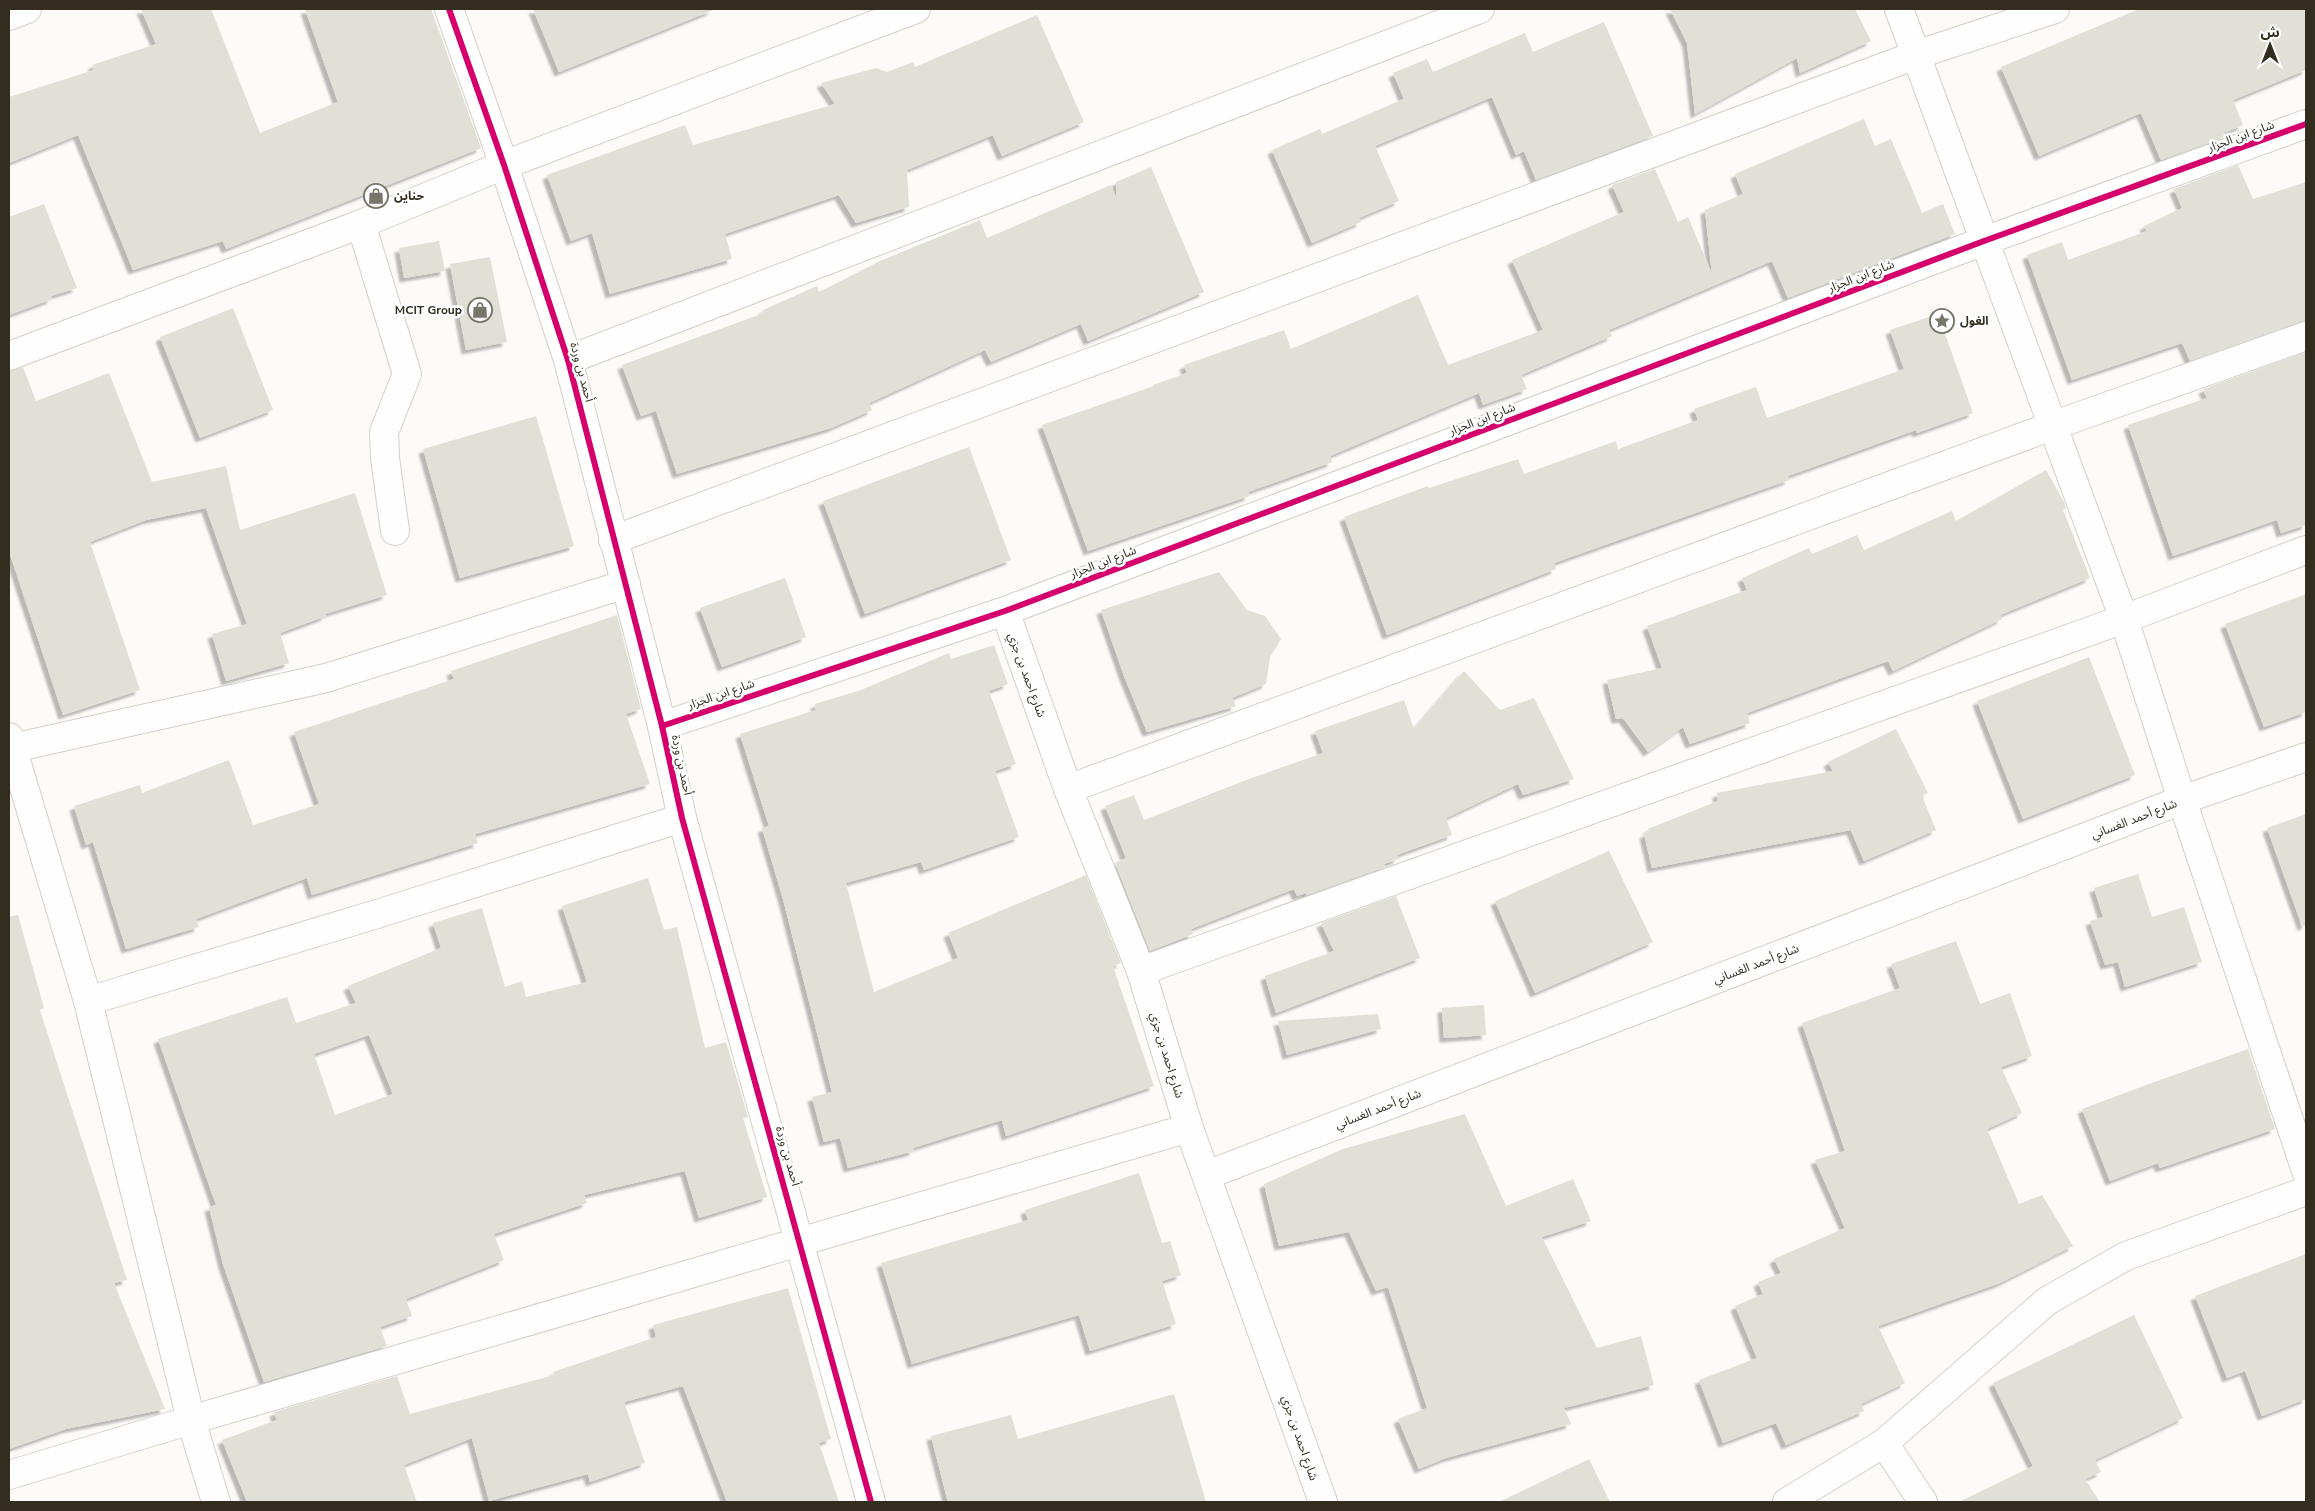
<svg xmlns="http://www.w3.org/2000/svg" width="2315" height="1511" font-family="'Nunito Sans','Noto Sans Arabic',sans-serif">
  <defs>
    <filter id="shadow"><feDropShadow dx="-4.5" dy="4.5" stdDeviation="1" flood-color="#0004"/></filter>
  </defs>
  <rect width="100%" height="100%" fill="#fdfaf7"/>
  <!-- building -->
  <g fill="#e1e0d7" fill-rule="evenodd" filter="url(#shadow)">
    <path d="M 141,9 L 211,9 L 260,133 L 338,102 L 305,9 L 431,9 L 481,148 L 226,249 L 223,241 L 133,270 L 78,135 L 9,163 L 9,97 L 94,70 L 92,65 L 156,44 Z"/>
    <path d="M 533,9 L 712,9 L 713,10 L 559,72 Z"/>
    <path d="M 1670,9 L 1855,9 L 1871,41 L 1800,73 L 1797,58 L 1695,114 L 1687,43 Z"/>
    <path d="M 2139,9 L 2306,9 L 2306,70 L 2233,100 L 2243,125 L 2224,133 L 2225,137 L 2161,160 L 2141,113 L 2039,156 L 2001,67 Z"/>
    <path d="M 1037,15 L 1084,122 L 1002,156 L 993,135 L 907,170 L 909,207 L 856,223 L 839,195 L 725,234 L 732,259 L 610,294 L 592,233 L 571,241 L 547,175 L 685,125 L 693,145 L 835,104 L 821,83 L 876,68 L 887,72 L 913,62 L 915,67 Z"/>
    <path d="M 1604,22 L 1653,136 L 1536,180 L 1524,151 L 1516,155 L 1492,97 L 1375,146 L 1399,201 L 1359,218 L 1361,222 L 1312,243 L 1272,150 L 1320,129 L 1322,134 L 1404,99 L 1393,73 L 1427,59 L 1433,72 L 1525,33 L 1533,52 Z"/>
    <path d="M 1864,119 L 1875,146 L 1891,139 L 1922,213 L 1943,204 L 1955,234 L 1788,298 L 1772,261 L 1609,330 L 1612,336 L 1521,375 L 1527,389 L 1483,405 L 1479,393 L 1330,456 L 1332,462 L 1248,492 L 1249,496 L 1088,551 L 1042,425 L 1154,386 L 1153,385 L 1187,373 L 1184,365 L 1284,330 L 1291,349 L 1418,295 L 1448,365 L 1543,330 L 1512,260 L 1624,212 L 1612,185 L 1655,169 L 1678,222 L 1688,217 L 1712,274 L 1705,210 L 1743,194 L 1735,174 Z"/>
    <path d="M 2238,165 L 2253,199 L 2306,182 L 2306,321 L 2190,361 L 2182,343 L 2072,380 L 2027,255 L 2062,242 L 2068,260 L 2147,231 L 2144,226 L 2182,208 L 2174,189 Z"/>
    <path d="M 1151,167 L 1204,292 L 1088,341 L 1081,324 L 991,362 L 985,350 L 869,403 L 872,410 L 831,428 L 677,474 L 656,411 L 641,416 L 622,365 L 764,313 L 763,310 L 817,286 L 819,292 L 880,261 L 980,220 L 987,238 L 1111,185 L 1117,200 L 1116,182 Z"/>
    <path d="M 44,204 L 77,288 L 51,296 L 52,299 L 9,315 L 9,217 Z"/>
    <path d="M 439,241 L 445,271 L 404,278 L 399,248 Z"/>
    <path d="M 490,257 L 507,342 L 466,350 L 450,264 Z"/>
    <path d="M 233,308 L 273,410 L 200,438 L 160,337 Z"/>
    <path d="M 1938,314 L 1973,413 L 1917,433 L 1916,430 L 1788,476 L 1789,480 L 1554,563 L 1556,569 L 1387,635 L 1344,517 L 1428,486 L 1429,488 L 1518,459 L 1524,474 L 1616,441 L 1618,449 L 1698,420 L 1694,409 L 1756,387 L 1767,418 L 1904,369 L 1890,330 Z"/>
    <path d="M 2306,352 L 2306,525 L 2281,533 L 2277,520 L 2173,556 L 2128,425 L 2207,398 L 2203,389 Z"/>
    <path d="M 23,367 L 36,401 L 109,373 L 152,482 L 226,466 L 240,530 L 355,493 L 387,595 L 325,614 L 326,616 L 280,633 L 289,663 L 226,681 L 212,634 L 247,624 L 206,508 L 146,520 L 90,542 L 140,690 L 63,715 L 9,551 L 9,371 Z"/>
    <path d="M 536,416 L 574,546 L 460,578 L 423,449 Z"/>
    <path d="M 969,447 L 1011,560 L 865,614 L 823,501 Z"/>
    <path d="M 2046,470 L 2064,502 L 2066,508 L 2063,510 L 2090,578 L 2000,615 L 2002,619 L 1893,671 L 1888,661 L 1747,713 L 1750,723 L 1690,744 L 1683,727 L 1648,752 L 1623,718 L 1616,719 L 1607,680 L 1662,668 L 1647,626 L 1747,590 L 1742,578 L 1809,548 L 1812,554 L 1857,535 L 1864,550 L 1952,511 L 1956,521 Z"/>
    <path d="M 1219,572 L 1247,610 L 1265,616 L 1281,639 L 1270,657 L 1266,684 L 1232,698 L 1236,706 L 1147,732 L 1124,676 L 1101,610 Z"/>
    <path d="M 785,578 L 806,637 L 722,667 L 700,608 Z"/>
    <path d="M 2306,594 L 2306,712 L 2264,727 L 2225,624 Z"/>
    <path d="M 617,615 L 641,709 L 626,714 L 650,784 L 475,834 L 478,843 L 312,895 L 307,878 L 196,919 L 199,927 L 126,949 L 93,842 L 86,845 L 74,806 L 140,785 L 142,793 L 229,760 L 253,825 L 319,804 L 294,732 L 454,679 L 451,671 Z"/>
    <path d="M 994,645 L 1008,684 L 989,691 L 1016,764 L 995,771 L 1019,837 L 924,870 L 921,862 L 846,883 L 874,992 L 958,958 L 948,933 L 1086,875 L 1121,963 L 1113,966 L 1154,1086 L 1006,1136 L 1002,1120 L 913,1148 L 914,1151 L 848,1168 L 840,1138 L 824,1142 L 812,1097 L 832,1092 L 783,899 L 762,828 L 769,826 L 740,734 L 816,710 L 815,704 L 861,690 L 949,653 L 951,659 Z"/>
    <path d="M 2089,657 L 2135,775 L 2023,819 L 1977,701 Z"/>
    <path d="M 1464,671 L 1500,710 L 1534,698 L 1574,779 L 1523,795 L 1518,784 L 1446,818 L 1452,835 L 1397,855 L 1398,859 L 1384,864 L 1385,867 L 1307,895 L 1306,893 L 1297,896 L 1294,889 L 1191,929 L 1193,934 L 1150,951 L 1115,863 L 1126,858 L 1105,806 L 1134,795 L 1144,820 L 1249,779 L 1323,753 L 1315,731 L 1404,700 L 1414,729 Z"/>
    <path d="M 1896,729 L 1928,793 L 1922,796 L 1936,830 L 1864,861 L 1851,830 L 1652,868 L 1644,834 L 1649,832 L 1648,829 L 1718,801 L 1717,793 L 1833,771 L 1828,762 Z"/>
    <path d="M 2306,814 L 2306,925 L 2302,926 L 2267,828 Z"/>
    <path d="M 1609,851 L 1653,942 L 1535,993 L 1495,901 Z"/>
    <path d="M 2138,874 L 2152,917 L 2184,907 L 2202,962 L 2125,987 L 2118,962 L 2105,965 L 2090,921 L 2103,917 L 2094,888 Z"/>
    <path d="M 648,878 L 664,930 L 677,927 L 705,1048 L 726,1042 L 748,1117 L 743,1118 L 767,1197 L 699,1218 L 685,1171 L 584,1195 L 587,1203 L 494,1234 L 504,1260 L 406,1299 L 412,1316 L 380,1327 L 387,1346 L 264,1382 L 223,1264 L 209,1207 L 216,1205 L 158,1039 L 287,997 L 296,1023 L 356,1003 L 348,986 L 441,948 L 433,923 L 482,908 L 505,987 L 522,981 L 526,997 L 587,982 L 562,906 ZM 369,1035 L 393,1094 L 335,1115 L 314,1054 Z"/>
    <path d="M 1396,896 L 1420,958 L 1276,1013 L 1265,976 L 1334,951 L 1321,923 Z"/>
    <path d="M 18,915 L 44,1008 L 40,1010 L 127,1280 L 114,1283 L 165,1409 L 66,1429 L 9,1449 L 9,917 Z"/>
    <path d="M 1956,941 L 1980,1004 L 2010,993 L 2032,1056 L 2001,1067 L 2022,1113 L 1987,1129 L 2019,1204 L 2042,1195 L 2073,1246 L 2000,1283 L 1878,1326 L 1905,1383 L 1861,1404 L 1864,1411 L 1786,1445 L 1776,1423 L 1723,1443 L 1699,1380 L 1757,1358 L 1735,1306 L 1763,1294 L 1758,1282 L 1781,1273 L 1774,1259 L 1845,1228 L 1815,1160 L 1845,1151 L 1802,1023 L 1900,988 L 1891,964 Z"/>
    <path d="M 1484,1005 L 1486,1035 L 1444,1038 L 1442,1008 Z"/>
    <path d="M 1378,1014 L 1381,1029 L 1287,1055 L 1278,1021 Z"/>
    <path d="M 2248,1049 L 2275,1129 L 2160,1168 L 2158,1163 L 2110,1181 L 2082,1109 L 2146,1085 Z"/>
    <path d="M 1465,1114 L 1506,1206 L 1573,1179 L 1591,1221 L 1542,1237 L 1597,1348 L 1641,1336 L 1654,1385 L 1564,1408 L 1571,1424 L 1446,1458 L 1419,1469 L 1398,1419 L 1427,1408 L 1388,1287 L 1376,1291 L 1349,1232 L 1279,1246 L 1264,1184 L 1343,1149 Z"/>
    <path d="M 1139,1173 L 1162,1243 L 1170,1241 L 1181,1275 L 1162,1281 L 1176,1324 L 1090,1351 L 1079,1315 L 912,1364 L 881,1263 L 1028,1220 L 1025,1210 Z"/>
    <path d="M 2306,1254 L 2306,1399 L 2262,1416 L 2245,1371 L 2227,1378 L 2195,1296 Z"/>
    <path d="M 788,1288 L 831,1439 L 819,1443 L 839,1502 L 727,1502 L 683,1386 L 624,1402 L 645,1463 L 590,1482 L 588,1474 L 489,1501 L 472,1438 L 404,1465 L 417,1502 L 247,1502 L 222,1440 L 277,1420 L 274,1412 L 397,1376 L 410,1414 L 554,1375 L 553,1372 L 656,1337 L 653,1325 Z"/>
    <path d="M 2134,1315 L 2183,1418 L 2095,1460 L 2101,1472 L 2085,1479 L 2100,1502 L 1959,1502 L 2033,1466 L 1993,1383 Z"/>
    <path d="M 1174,1394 L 1206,1502 L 948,1502 L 931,1436 L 1011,1415 L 1018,1439 Z"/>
    <path d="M 1589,1459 L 1610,1502 L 1499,1502 Z"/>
  </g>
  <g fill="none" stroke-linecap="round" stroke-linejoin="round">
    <defs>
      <g id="minor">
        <path d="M 449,9 L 504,165 L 568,360 L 662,726 L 682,818 L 871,1502"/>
        <path d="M 1899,9 L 2124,619 L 2182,800 L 2306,1171"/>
        <path d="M 9,16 L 27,9"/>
        <path d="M 361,224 L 407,374 L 384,432 L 385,458 L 395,531"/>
        <path d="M 9,356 L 361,224 L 504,165 L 916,9"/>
        <path d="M 568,360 L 1480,9"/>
        <path d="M 613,540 L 1916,55 L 2055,9"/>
        <path d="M 1005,611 L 1068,789 L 1141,971 L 1189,1128 L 1323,1502"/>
        <path d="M 662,726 L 1005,611 L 1984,241 L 2306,124"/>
        <path d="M 9,737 L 88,1001 L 191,1420 L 216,1502"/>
        <path d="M 13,748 L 326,678 L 626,584"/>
        <path d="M 1068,789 L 2052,426 L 2306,336"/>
        <path d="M 1141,971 L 2124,619 L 2306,550"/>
        <path d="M 88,1001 L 377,914 L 682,818"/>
        <path d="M 1207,1175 L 2182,800 L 2306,757"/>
        <path d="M 1884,1443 L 1923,1502"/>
        <path d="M 9,1475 L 191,1420 L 1189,1128"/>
        <path d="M 1787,1502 L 1884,1443 L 2047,1301 L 2126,1256 L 2306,1191"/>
      </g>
    </defs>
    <!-- minor casing -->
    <use href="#minor" stroke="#d4d0c8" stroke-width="30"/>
    <!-- minor -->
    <use href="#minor" stroke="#fffefe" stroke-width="28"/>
    <defs>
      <g id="cycleway">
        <path d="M 449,9 L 504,165 L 568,360 L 662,726 L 682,818 L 871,1502"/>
        <path d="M 662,726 L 1005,611 L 1984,241 L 2306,124"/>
      </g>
    </defs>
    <!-- cycleway casing -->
    <use href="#cycleway" stroke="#fff" stroke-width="9"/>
    <!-- cycleway -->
    <use href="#cycleway" stroke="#d6006c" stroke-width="6"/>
  </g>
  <!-- icons -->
  <defs>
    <symbol id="shop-ring" viewBox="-11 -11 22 22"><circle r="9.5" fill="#fff" stroke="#7a756b" stroke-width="1.5"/><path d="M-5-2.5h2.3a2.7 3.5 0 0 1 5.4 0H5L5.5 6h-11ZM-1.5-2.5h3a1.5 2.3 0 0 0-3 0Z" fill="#7a756b"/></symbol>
    <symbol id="sight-ring" viewBox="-11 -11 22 22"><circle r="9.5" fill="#fff" stroke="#7a756b" stroke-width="1.5"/><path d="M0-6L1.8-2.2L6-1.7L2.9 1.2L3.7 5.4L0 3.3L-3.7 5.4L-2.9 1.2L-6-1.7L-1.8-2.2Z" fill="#7a756b"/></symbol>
  </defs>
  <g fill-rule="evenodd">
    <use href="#shop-ring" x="362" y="182" width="28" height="28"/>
    <use href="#shop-ring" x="466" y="296" width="28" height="28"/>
    <use href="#sight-ring" x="1928" y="307" width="28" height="28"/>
  </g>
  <g text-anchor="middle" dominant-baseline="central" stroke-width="5" stroke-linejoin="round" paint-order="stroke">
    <!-- street labels -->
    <g font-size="12" fill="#332d20" stroke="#fff">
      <text transform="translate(2241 136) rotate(-20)">شارع ابن الجزار</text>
      <text transform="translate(1861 276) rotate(-21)">شارع ابن الجزار</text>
      <text transform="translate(582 372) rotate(75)">أحمد بن وردة</text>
      <text transform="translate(1482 419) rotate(-21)">شارع ابن الجزار</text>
      <text transform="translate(1103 562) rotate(-21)">شارع ابن الجزار</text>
      <text transform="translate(1027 675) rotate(70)">شارع احمد بن جزي</text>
      <text transform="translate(721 694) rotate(-19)">شارع ابن الجزار</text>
      <text transform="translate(682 765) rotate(78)">أحمد بن وردة</text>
      <text transform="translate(2134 819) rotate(-21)">شارع أحمد الغساني</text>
      <text transform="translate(1756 964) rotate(-21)">شارع أحمد الغساني</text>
      <text transform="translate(1167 1055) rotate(73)">شارع احمد بن جزي</text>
      <text transform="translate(1378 1109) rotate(-21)">شارع أحمد الغساني</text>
      <text transform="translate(788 1156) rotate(74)">أحمد بن وردة</text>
      <text transform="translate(1300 1438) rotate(71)">شارع احمد بن جزي</text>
    </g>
    <!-- poi labels -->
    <g font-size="12" font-weight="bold" fill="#332d20" stroke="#fff" text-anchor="start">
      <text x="394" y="196">حناين</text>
      <text x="462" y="310" text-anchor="end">MCIT Group</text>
      <text x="1960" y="321">الغول</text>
    </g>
  </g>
  <!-- border -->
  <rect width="2315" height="1511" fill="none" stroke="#332d20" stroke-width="20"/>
  <!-- north arrow -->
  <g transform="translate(2270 45)" stroke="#ffffff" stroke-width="4" paint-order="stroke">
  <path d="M0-4L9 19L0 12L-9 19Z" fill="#332d20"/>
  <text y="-8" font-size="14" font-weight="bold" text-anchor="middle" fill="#332d20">ش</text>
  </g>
</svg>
